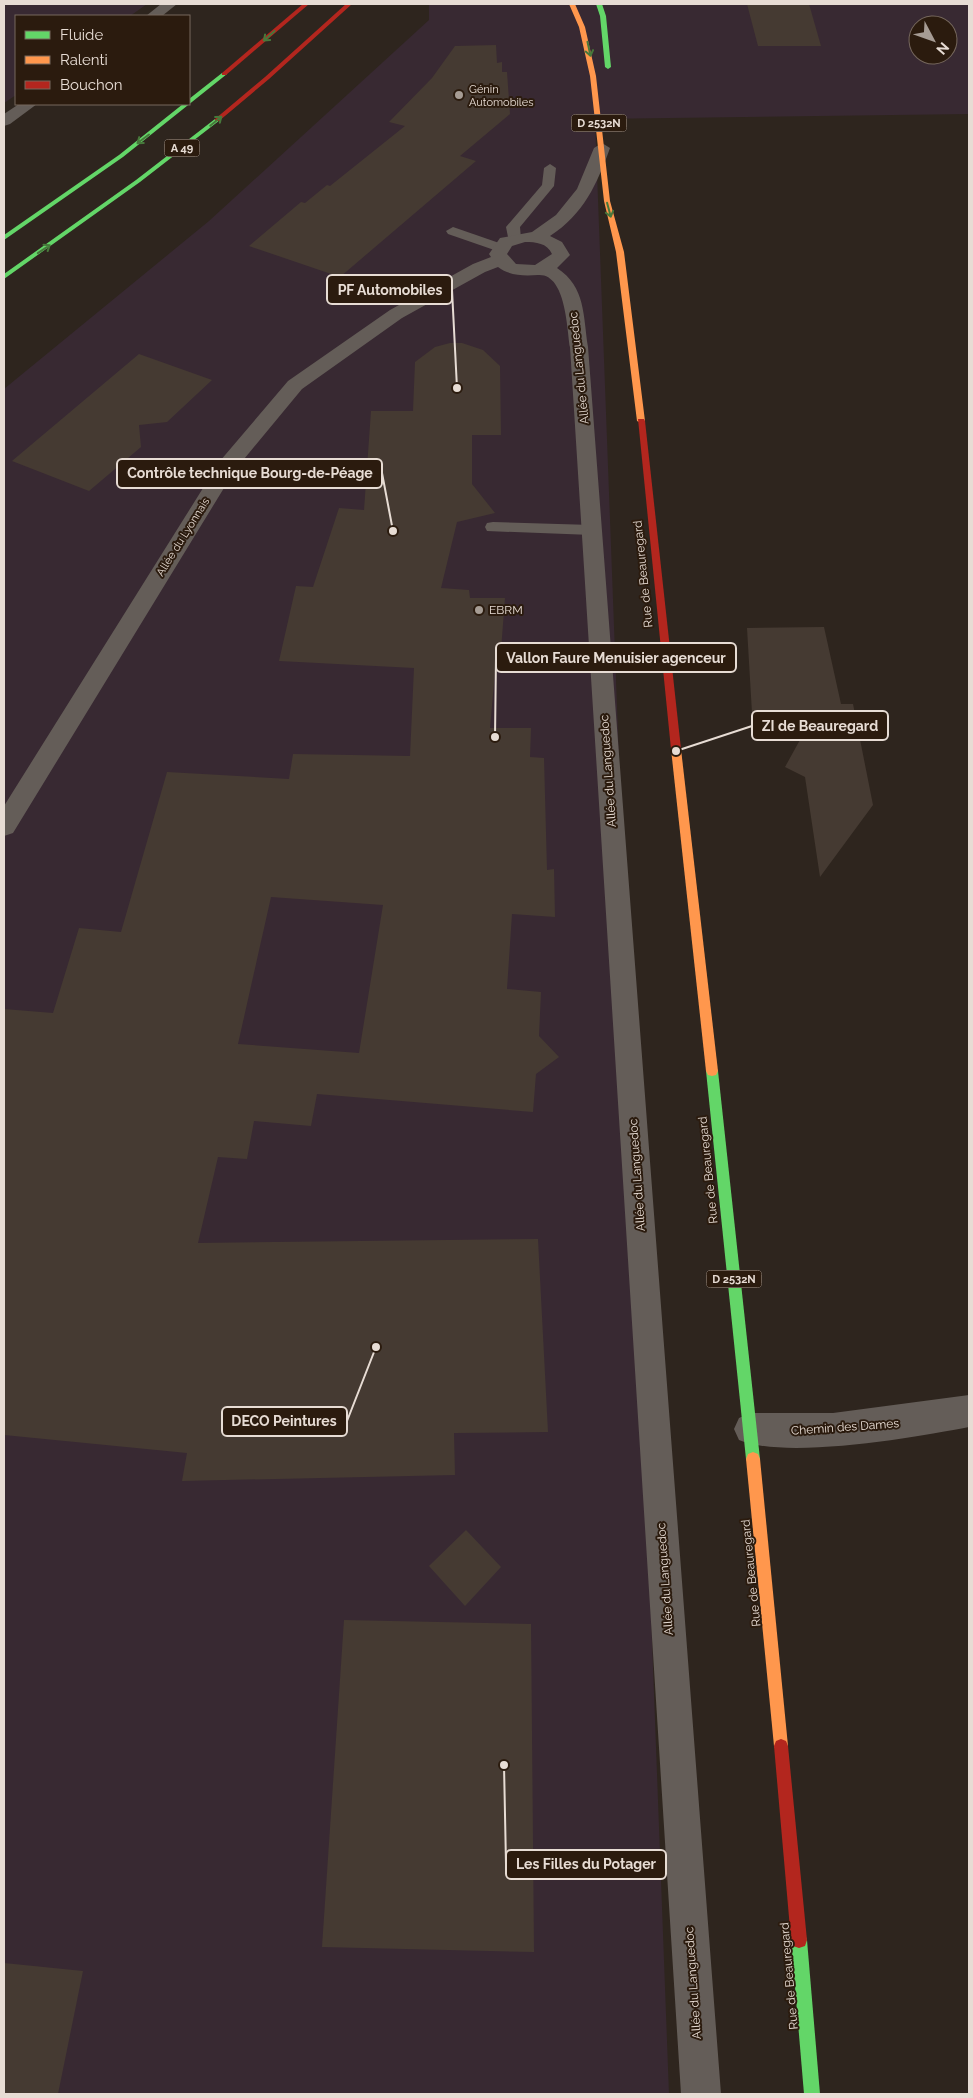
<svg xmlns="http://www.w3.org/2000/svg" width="973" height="2098" font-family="Raleway,sans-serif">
  <rect width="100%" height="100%" fill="#2e251e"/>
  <!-- industrial -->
  <g fill="#382932" fill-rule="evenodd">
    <path d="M 4,4 L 147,4 L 130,16 L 16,16 L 16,95 L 4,103 Z"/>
    <path d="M 429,4 L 969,4 L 969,114 L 595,119 L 669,2094 L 4,2094 L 4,389 L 209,221 L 429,20 ZM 918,25 L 948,25 L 948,55 L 918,55 Z"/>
  </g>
  <!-- building -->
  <g fill="#453a32" fill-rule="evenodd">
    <path d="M 747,4 L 809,4 L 821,46 L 758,46 Z"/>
    <path d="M 496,45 L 497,63 L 502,62 L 502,72 L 507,72 L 510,114 L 460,156 L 476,161 L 340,277 L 249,246 L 301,202 L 305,203 L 327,185 L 330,186 L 405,126 L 389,122 L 432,78 L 455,46 Z"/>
    <path d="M 450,343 L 462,343 L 483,350 L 500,366 L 501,435 L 472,435 L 472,484 L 495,513 L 457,522 L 441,588 L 469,590 L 470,598 L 505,598 L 501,650 L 497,650 L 490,728 L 531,728 L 530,757 L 544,758 L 547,870 L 554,869 L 555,917 L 512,914 L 507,989 L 541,992 L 539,1036 L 559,1057 L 536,1074 L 533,1112 L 317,1094 L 311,1126 L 254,1121 L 247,1159 L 218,1157 L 198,1243 L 538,1239 L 548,1432 L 454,1433 L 455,1475 L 182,1481 L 187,1453 L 4,1435 L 4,1009 L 53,1013 L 79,928 L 121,932 L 167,772 L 289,779 L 293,754 L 410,756 L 414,668 L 279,661 L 296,586 L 313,587 L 339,508 L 364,510 L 371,411 L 413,411 L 415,362 L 435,347 ZM 271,897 L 383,905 L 359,1053 L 238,1044 Z"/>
    <path d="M 139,354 L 212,380 L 167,422 L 139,425 L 141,447 L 89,491 L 12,461 Z"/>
    <path d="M 824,627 L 841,704 L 853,704 L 873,805 L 820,877 L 805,777 L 785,767 L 806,729 L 753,730 L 747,628 Z"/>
    <path d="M 466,1530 L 501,1567 L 465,1606 L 429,1566 Z"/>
    <path d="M 344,1620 L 531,1624 L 534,1952 L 322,1947 Z"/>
    <path d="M 4,1963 L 83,1971 L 58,2094 L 4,2094 Z"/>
  </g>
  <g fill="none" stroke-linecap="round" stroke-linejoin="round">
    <!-- lane -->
    <g fill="#645d58" fill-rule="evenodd">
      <path d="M 550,164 L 556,168 L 554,186 L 520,227 L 521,239 L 519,242 L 509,242 L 506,227 L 542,185 L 544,168 Z"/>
      <path d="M 453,227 L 505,245 L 507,248 L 500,252 L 448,234 L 446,231 Z"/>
      <path d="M 493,522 L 592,525 L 598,526 L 600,530 L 598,534 L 592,535 L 487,531 L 485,527 L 487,523 Z"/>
    </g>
    <!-- street -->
    <g fill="#645d58" fill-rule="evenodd">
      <path d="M 161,4 L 177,4 L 162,16 L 146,16 Z"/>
      <path d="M 19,104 L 37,104 L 10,124 L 4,126 L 4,114 Z"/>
      <path d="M 602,143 L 610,148 C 597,184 584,214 550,236 L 562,242 L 570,255 L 557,268 C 586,287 583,316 588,347 L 721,2094 L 681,2094 L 570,347 C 567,329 566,273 538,275 C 524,276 510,276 498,267 L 485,272 L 402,318 L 302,389 L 235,470 L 13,833 L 4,836 L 4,806 L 220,461 L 288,381 L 390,310 L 473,264 L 491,257 L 489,254 L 500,238 L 532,232 L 556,215 L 577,189 L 594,148 ZM 525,242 C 536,242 547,243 552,254 L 535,265 L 516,264 L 507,254 L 512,246 Z"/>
      <path d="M 969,1395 L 969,1427 C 917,1437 786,1460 739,1440 L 734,1429 L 739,1418 L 750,1413 L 833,1413 Z"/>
    </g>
    <!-- fast -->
    <g fill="#63d668" fill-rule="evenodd">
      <path d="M 596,4 L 602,4 L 606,16 L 611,67 L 608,69 L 605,67 L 600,16 Z"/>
      <path d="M 222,73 L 227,74 L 123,157 L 4,240 L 4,235 L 119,155 L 183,104 L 189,104 L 189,99 Z"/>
      <path d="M 215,119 L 220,120 L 140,182 L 4,279 L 4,274 L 136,180 Z"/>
      <path d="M 712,1066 L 716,1067 L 718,1071 L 760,1459 L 758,1464 L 753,1466 L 748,1464 L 746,1459 L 706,1071 L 708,1067 Z"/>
      <path d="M 799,1932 L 805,1934 L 807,1940 L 820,2094 L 804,2094 L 791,1940 L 793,1934 Z"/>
    </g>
    <!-- slow -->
    <g fill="#ff974d" fill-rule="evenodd">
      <path d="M 569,4 L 575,4 L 585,27 L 596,76 L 610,201 L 624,252 L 645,421 L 641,423 L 637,421 L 616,252 L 604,201 L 590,76 L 579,27 Z"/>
      <path d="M 676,745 L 681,749 L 718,1071 L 716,1075 L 712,1076 L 708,1075 L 706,1071 L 671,749 Z"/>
      <path d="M 753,1452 L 758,1454 L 760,1459 L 788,1746 L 786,1751 L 781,1753 L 776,1751 L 774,1746 L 746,1459 L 748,1454 Z"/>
    </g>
    <!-- jam -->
    <g fill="#b3261e" fill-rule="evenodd">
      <path d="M 303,4 L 309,4 L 226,75 L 222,75 L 222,73 Z"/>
      <path d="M 346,4 L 352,4 L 269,79 L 219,121 L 215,121 L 215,119 L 265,77 Z"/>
      <path d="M 638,419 L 644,419 L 645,421 L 681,749 L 676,753 L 671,749 Z"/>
      <path d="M 781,1739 L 786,1741 L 788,1746 L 807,1940 L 805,1946 L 799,1948 L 793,1946 L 791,1940 L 774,1746 L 776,1741 Z"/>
    </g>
  </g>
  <!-- one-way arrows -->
  <defs><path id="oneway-shaft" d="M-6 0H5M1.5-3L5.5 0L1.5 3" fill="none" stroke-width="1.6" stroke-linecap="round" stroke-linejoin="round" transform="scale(1.25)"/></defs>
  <g stroke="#47783b">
    <use href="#oneway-shaft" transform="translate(269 36) rotate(138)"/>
    <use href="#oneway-shaft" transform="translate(589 49) rotate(78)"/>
    <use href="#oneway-shaft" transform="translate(216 121) rotate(-39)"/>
    <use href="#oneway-shaft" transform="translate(143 139) rotate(143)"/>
    <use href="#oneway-shaft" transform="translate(609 210) rotate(75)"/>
    <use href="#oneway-shaft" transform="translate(44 249) rotate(-34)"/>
  </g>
  <!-- markers -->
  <g fill="#a69c94" stroke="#2b1b0e" stroke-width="2">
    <circle cx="459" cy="95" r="5"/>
    <circle cx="479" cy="610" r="5"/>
  </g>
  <g text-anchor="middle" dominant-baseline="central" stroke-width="4" stroke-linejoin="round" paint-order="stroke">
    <!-- far-poi labels -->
    <g font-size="11" fill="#e7dcd4" stroke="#2b1b0e" text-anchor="start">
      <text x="469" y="89">Génin<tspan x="469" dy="13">Automobiles</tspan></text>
    </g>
    <!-- shield labels -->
    <g fill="#2b1b0e" stroke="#afa299" stroke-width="1">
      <rect x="571.5" y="114.5" width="55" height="17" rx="4"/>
      <rect x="164.5" y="139.5" width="35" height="17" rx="4"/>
      <rect x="706.5" y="1270.5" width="55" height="17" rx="4"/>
    </g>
    <g font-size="11" font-weight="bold" fill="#e7dcd4">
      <text x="599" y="123">D 2532N</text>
      <text x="182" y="148">A 49</text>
      <text x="734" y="1279">D 2532N</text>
    </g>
    <!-- far-street labels -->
    <g font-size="11" fill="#e7dcd4" stroke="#2b1b0e">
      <text transform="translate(183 537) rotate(-58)">Allée du Lyonnais</text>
    </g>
    <!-- street labels -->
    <g font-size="12" fill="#e7dcd4" stroke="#2b1b0e">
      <text transform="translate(579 368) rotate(-96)">Allée du Languedoc</text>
      <text transform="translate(643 574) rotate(-96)">Rue de Beauregard</text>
      <text transform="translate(608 771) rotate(-94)">Allée du Languedoc</text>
      <text transform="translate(708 1170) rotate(-96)">Rue de Beauregard</text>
      <text transform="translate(637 1175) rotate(-94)">Allée du Languedoc</text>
      <text transform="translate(845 1427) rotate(-4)">Chemin des Dames</text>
      <text transform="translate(751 1573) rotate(-96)">Rue de Beauregard</text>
      <text transform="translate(665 1579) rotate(-94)">Allée du Languedoc</text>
      <text transform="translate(789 1976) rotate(-95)">Rue de Beauregard</text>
      <text transform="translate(693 1983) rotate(-94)">Allée du Languedoc</text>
    </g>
    <!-- poi labels -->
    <g font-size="12" fill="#e7dcd4" stroke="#2b1b0e" text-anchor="start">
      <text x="489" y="610">EBRM</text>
    </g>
  </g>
  <!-- callouts -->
  <path fill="none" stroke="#e7dcd4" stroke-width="2" d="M457 388L452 290M393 531L382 473M495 737L496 658M676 751L752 726M376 1347L347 1421M504 1765L506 1864"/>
  <g fill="#e7dcd4" stroke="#2b1b0e" stroke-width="2">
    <circle cx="457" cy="388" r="5"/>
    <circle cx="393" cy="531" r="5"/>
    <circle cx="495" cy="737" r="5"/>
    <circle cx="676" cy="751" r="5"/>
    <circle cx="376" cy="1347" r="5"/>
    <circle cx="504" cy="1765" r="5"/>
  </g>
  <g fill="#2b1b0e" stroke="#e7dcd4" stroke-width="2">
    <rect x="327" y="275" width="125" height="29" rx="5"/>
    <rect x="117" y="459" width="265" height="29" rx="5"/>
    <rect x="496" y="643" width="240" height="29" rx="5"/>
    <rect x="752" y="711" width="136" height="29" rx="5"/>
    <rect x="222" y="1407" width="125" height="29" rx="5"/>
    <rect x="506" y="1850" width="160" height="29" rx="5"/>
  </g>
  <g font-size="14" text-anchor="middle" font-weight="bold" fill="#e7dcd4">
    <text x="390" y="295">PF Automobiles</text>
    <text x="250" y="478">Contrôle technique Bourg-de-Péage</text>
    <text x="616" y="663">Vallon Faure Menuisier agenceur</text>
    <text x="820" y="731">ZI de Beauregard</text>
    <text x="284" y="1426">DECO Peintures</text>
    <text x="586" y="1869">Les Filles du Potager</text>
  </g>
  <!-- border -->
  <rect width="973" height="2098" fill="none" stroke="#e7dcd4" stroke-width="10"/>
  <!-- legend -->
  <rect x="15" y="15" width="175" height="90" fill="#2b1b0e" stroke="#76685d"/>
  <rect x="25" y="31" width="25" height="8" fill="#63d668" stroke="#76685d"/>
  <text x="60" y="40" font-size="15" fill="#e7dcd4">Fluide</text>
  <rect x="25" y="56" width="25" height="8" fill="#ff974d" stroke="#76685d"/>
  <text x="60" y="65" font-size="15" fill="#e7dcd4">Ralenti</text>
  <rect x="25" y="81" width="25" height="8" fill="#b3261e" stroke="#76685d"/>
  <text x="60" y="90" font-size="15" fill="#e7dcd4">Bouchon</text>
  <!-- north arrow -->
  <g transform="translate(933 40) rotate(131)"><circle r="24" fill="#2b1b0e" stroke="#76685d"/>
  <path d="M0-4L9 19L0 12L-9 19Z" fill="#a69c94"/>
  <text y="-8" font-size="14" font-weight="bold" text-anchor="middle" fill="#e7dcd4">N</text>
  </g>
</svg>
